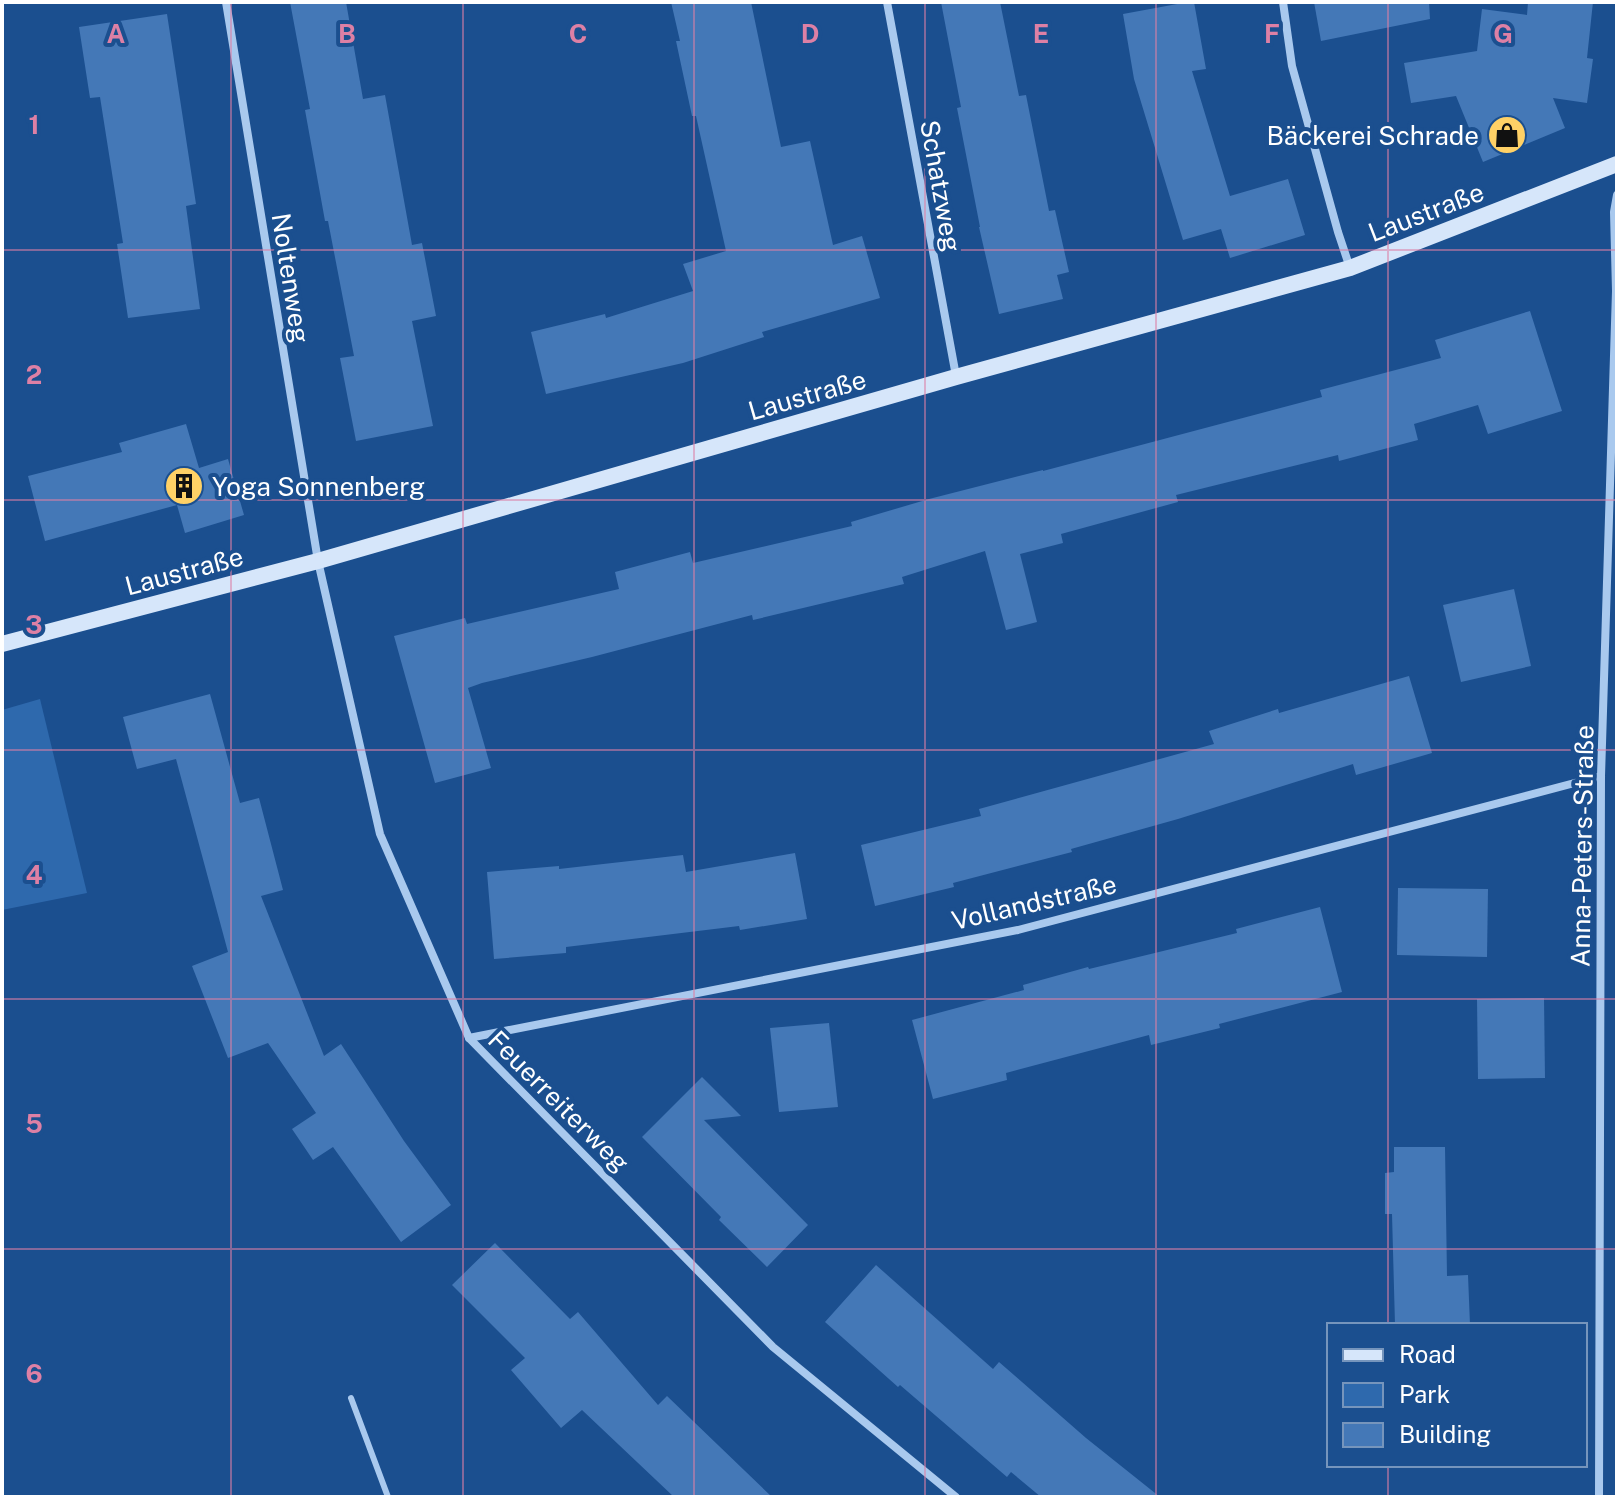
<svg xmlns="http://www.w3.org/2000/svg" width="1619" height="1499" font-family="'Public Sans',sans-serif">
  <rect width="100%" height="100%" fill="#1b4f8f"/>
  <!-- green -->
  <path fill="#2e69ad" d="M 40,699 L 87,893 L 2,910 L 2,710 Z"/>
  <!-- building -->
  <g fill="#4478b7">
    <path d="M 290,2 L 346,2 L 363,99 L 385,95 L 412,245 L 422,243 L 436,316 L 412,321 L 433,426 L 356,441 L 340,358 L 354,356 L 328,221 L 325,221 L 305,110 L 310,109 Z"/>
    <path d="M 671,2 L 751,2 L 781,147 L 810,141 L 833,245 L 862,236 L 880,298 L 762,332 L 764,337 L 683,363 L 546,394 L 531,332 L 605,314 L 606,318 L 693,291 L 683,264 L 726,251 L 696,116 L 692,116 L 676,41 L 680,41 Z"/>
    <path d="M 941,2 L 1000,2 L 1019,96 L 1026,95 L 1049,211 L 1055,210 L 1069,272 L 1057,275 L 1063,299 L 999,314 L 979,227 L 980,227 L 957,108 L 961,107 Z"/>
    <path d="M 1188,2 L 1194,2 L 1206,69 L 1192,71 L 1230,196 L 1288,179 L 1305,235 L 1230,258 L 1221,229 L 1183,240 L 1134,79 L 1123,14 Z"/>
    <path d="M 1314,2 L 1429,2 L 1430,19 L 1321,41 Z"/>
    <path d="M 1528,2 L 1593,2 L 1587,58 L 1593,59 L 1587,103 L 1553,98 L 1565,128 L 1483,162 L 1456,96 L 1411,103 L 1404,63 L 1477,51 L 1482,9 L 1527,15 Z"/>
    <path d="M 167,14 L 196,204 L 186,206 L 200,309 L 128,318 L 117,244 L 123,243 L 100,97 L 90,98 L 79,27 Z"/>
    <path d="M 1530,311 L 1562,411 L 1488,434 L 1478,405 L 1414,424 L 1418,440 L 1339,461 L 1338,455 L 1176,495 L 1178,502 L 1061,534 L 1063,543 L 1020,554 L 1037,622 L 1006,630 L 985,551 L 902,577 L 904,584 L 753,620 L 752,615 L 592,657 L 482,683 L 468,688 L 491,768 L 435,783 L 394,636 L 465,618 L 467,624 L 619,589 L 615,572 L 690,552 L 693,563 L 852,526 L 851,522 L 929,499 L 1043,470 L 1043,471 L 1322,397 L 1320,390 L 1441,358 L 1435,340 Z"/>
    <path d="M 186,424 L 199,468 L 228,459 L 244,515 L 185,533 L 177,505 L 45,541 L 28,476 L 122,452 L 119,443 Z"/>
    <path d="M 1514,589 L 1531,666 L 1461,682 L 1443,605 Z"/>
    <path d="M 1409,676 L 1432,753 L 1356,775 L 1353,764 L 1178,819 L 1071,849 L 1072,852 L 953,883 L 954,887 L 875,906 L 861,845 L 981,816 L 979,809 L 1214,744 L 1209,731 L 1278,709 L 1279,713 Z"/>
    <path d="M 210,694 L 240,803 L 259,798 L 283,890 L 261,896 L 324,1056 L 341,1044 L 404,1141 L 451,1205 L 401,1242 L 333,1147 L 313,1160 L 292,1129 L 316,1113 L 268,1043 L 228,1058 L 192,966 L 228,952 L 176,759 L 137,769 L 123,717 Z"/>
    <path d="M 795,853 L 807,919 L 740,930 L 739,926 L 566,947 L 566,953 L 494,959 L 487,872 L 559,866 L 559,869 L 683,855 L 686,872 Z"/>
    <path d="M 1398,888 L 1488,889 L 1487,957 L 1397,955 Z"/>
    <path d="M 1320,907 L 1342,992 L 1219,1024 L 1220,1028 L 1151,1045 L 1149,1035 L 1006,1073 L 1007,1080 L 933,1099 L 912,1020 L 1024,990 L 1023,985 L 1088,967 L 1089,969 L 1237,933 L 1236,929 Z"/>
    <path d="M 1544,998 L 1545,1078 L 1478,1079 L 1477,999 Z"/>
    <path d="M 829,1023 L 838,1107 L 779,1112 L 770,1028 Z"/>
    <path d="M 702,1077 L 741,1116 L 704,1120 L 808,1225 L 767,1267 L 719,1220 L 721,1217 L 642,1137 Z"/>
    <path d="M 1394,1147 L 1445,1147 L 1447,1276 L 1468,1275 L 1470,1325 L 1395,1325 L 1392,1214 L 1385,1214 L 1385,1173 L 1394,1172 Z"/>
    <path d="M 495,1243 L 570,1319 L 578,1312 L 658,1405 L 667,1396 L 772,1497 L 674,1497 L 582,1410 L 561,1428 L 511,1370 L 525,1358 L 452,1285 Z"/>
    <path d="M 876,1265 L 993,1369 L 999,1362 L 1086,1438 L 1160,1497 L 1041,1497 L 1011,1472 L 1007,1477 L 900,1385 L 898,1387 L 825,1322 Z"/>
  </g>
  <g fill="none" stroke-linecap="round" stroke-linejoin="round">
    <!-- lane -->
    <path stroke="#a9c9ee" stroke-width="6" d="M 351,1398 L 388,1497"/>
    <!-- street -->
    <g stroke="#a9c9ee" stroke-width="8">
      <path d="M 226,2 L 318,561 L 380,834 L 469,1038 L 773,1347 L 956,1497"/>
      <path d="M 887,2 L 956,376"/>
      <path d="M 1283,2 L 1292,66 L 1338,232 L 1350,268"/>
      <path d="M 469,1038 L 1018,930 L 1601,776"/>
      <path d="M 1599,1497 L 1601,776 L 1616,291 L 1614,212 L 1617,195"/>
    </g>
    <!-- secondary -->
    <path stroke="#d6e6fa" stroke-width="16" d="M 2,644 L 318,561 L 956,377 L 1350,268 L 1617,164"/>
  </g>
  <!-- grid -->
  <path fill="none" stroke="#dd80a5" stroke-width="2" stroke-opacity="0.55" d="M 231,2 L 231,1497M 463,2 L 463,1497M 694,2 L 694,1497M 925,2 L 925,1497M 1156,2 L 1156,1497M 1388,2 L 1388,1325M 2,250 L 1617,250M 2,500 L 1617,500M 2,750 L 1617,750M 2,999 L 1617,999M 2,1249 L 1617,1249M 1388,1465 L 1388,1497"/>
  <!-- icons -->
  <defs>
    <symbol id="shop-disc" viewBox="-11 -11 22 22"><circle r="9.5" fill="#ffd166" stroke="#1b4f8f"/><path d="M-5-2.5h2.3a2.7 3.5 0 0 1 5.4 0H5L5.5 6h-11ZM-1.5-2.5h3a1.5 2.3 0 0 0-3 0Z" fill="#111"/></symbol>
    <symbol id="building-disc" viewBox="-11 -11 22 22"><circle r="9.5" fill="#ffd166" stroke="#1b4f8f"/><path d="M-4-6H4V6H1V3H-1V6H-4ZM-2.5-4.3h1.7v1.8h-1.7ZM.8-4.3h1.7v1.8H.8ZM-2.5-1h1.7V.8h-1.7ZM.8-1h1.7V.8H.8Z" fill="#111"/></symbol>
  </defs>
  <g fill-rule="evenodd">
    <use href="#shop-disc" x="1485" y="113" width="44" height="44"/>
    <use href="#building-disc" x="162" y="464" width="44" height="44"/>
  </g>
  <g text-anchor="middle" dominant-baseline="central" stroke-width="8" stroke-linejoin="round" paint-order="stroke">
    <!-- poi labels -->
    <g font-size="26" fill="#fff" stroke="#1b4f8f" text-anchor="end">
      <text x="1479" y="135">Bäckerei Schrade</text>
      <text x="212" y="486" text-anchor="start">Yoga Sonnenberg</text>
    </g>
    <!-- street labels -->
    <g font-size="26" fill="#fff" stroke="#1b4f8f">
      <text transform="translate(941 186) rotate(80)">Schatzweg</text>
      <text transform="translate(1426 212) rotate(-21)">Laustraße</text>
      <text transform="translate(291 278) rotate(81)">Noltenweg</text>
      <text transform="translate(807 395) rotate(-16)">Laustraße</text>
      <text transform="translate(184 571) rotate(-15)">Laustraße</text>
      <text transform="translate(1582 846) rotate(-89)">Anna-Peters-Straße</text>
      <text transform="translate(1034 902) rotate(-13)">Vollandstraße</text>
      <text transform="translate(559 1101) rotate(45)">Feuerreiterweg</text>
    </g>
  </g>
  <g font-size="26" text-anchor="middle" font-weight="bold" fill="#dd80a5" stroke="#1b4f8f" stroke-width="8" stroke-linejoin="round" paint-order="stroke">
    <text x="116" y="43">A</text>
    <text x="347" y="43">B</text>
    <text x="578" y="43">C</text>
    <text x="810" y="43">D</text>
    <text x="1041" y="43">E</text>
    <text x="1272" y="43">F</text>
    <text x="1503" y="43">G</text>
    <text x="34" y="134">1</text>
    <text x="34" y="384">2</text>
    <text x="34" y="634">3</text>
    <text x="34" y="884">4</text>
    <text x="34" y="1133">5</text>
    <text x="34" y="1383">6</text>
  </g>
  <!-- border -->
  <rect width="1619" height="1499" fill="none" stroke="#ffffff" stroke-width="8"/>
  <!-- legend -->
  <rect x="1327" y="1323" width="260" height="144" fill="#1b4f8f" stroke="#7695bc" stroke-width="2"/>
  <rect x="1343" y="1349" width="40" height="12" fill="#d6e6fa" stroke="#7695bc" stroke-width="2"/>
  <text x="1399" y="1363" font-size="24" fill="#ffffff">Road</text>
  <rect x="1343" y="1383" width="40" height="24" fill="#2e69ad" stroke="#7695bc" stroke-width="2"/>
  <text x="1399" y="1403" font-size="24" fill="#ffffff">Park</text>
  <rect x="1343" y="1423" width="40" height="24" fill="#4478b7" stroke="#7695bc" stroke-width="2"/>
  <text x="1399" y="1443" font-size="24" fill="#ffffff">Building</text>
</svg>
